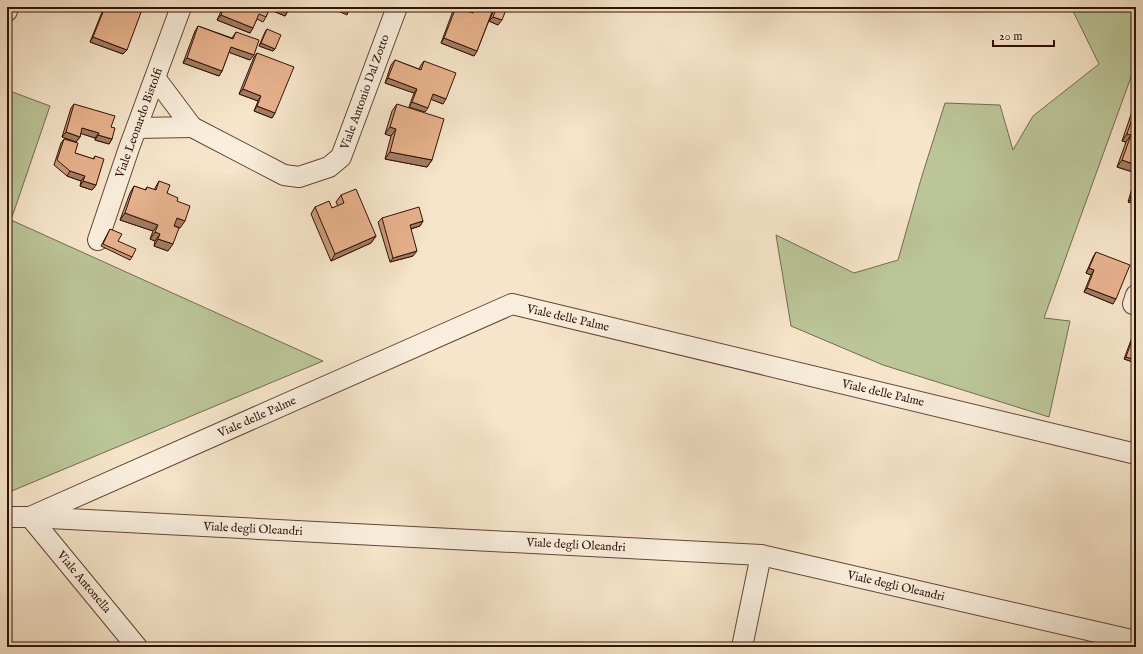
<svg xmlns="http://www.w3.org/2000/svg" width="1143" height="654" font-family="'IM FELL English',serif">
  <rect width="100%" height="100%" fill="#f6e5ca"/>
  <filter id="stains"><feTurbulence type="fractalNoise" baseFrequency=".005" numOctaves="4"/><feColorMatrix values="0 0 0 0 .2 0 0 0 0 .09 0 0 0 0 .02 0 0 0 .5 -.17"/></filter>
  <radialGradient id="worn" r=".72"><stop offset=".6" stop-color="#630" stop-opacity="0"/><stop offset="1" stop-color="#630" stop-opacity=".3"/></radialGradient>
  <!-- green -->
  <g fill="#bbc598" stroke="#766b4e">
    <path d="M 1071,7 L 1129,7 L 1136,9 L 1136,63 L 1044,318 L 1070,321 L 1049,417 L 883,365 L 791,326 L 776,235 L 854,273 L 898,260 L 921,179 L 945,103 L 1000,105 L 1013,150 L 1033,116 L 1099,64 Z"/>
    <path d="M 7,90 L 50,106 L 11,220 L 323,361 L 7,493 Z"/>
  </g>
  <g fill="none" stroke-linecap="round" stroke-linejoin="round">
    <defs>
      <g id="minor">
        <path d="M 7,11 L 8,7"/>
        <path d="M 192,127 L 284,175 L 299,177 L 329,167 L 341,157 L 397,7"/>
        <path d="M 137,128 L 192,127 L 156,79"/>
        <path d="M 98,240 L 129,148 L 181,7"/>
        <path d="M 1133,304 L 1136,295"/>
        <path d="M 7,517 L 30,517 L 761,555 L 1136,641"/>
        <path d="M 30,517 L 512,304 L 1136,454"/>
        <path d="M 30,517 L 137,647"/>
        <path d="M 742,647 L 761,555"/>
      </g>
    </defs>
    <!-- minor casing -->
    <use href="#minor" stroke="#634636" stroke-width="22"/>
    <!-- minor -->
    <use href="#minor" stroke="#f9eedd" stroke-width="20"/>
  </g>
  <!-- wall -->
  <g fill="#c79979" stroke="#321105">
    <path d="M 104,7 L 143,7 L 123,54 L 90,42 Z"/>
    <path d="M 223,7 L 290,7 L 288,11 L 285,16 L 269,9 L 266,17 L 263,22 L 257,19 L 250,33 L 217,20 Z"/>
    <path d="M 456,7 L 472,12 L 474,7 L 507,7 L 498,25 L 489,21 L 494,10 L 493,10 L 477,51 L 474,56 L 441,43 L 453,11 Z"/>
    <path d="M 198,26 L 232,38 L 236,32 L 250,60 L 229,52 L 222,71 L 219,76 L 183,63 L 195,31 Z"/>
    <path d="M 267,29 L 275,49 L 273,51 L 259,46 L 265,32 Z"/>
    <path d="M 257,53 L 275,113 L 272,118 L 254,111 L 258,101 L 239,94 L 254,57 Z"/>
    <path d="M 395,60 L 419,69 L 421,65 L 424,61 L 443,104 L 431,99 L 409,107 L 414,93 L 385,83 L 391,65 Z"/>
    <path d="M 1136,100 L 1136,173 L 1117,167 L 1126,142 L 1122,141 Z"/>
    <path d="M 74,104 L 111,127 L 112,139 L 109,144 L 95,140 L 95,138 L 81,133 L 80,137 L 76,142 L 62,137 L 71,108 Z"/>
    <path d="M 397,104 L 432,160 L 427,167 L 385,159 L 391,136 L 385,134 L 392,111 Z"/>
    <path d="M 64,139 L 75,153 L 93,159 L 95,156 L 96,185 L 92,190 L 80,186 L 81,181 L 67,176 L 54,165 L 61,143 Z"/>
    <path d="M 159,181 L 167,193 L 177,201 L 180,228 L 174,226 L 168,251 L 154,246 L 155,241 L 150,239 L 153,231 L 120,220 L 130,193 L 134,186 L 145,190 L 147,187 L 154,190 Z"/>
    <path d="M 1133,186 L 1136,187 L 1136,204 L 1128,202 L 1132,188 Z"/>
    <path d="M 341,195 L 376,236 L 371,243 L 331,261 L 311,214 L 315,207 L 332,208 L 338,206 L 336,202 Z"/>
    <path d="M 382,218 L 423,221 L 420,226 L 411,229 L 413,256 L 390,262 L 378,222 Z"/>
    <path d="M 110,229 L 118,241 L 132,257 L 130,260 L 101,246 Z"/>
    <path d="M 1096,252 L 1113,304 L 1084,292 L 1091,275 L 1086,273 L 1093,257 Z"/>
    <path d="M 1133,337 L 1136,363 L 1124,359 L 1131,340 Z"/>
  </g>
  <!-- shaded-wall -->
  <g fill="#a27d63" stroke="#321105">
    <path d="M 263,7 L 278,7 L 288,11 L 285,16 Z"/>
    <path d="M 329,7 L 336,7 L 348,12 L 347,15 Z"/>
    <path d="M 491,7 L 496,7 L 494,10 L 490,9 Z"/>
    <path d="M 221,15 L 253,28 L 250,33 L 217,20 Z"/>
    <path d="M 493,17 L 502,20 L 498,25 L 489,21 Z"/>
    <path d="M 93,37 L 127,50 L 123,54 L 90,42 Z"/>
    <path d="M 444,38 L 477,51 L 474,56 L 441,43 Z"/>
    <path d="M 261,43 L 275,49 L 273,51 L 259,46 Z"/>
    <path d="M 231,47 L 254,55 L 250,60 L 228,52 Z"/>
    <path d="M 187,58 L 222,71 L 219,76 L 183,63 Z"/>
    <path d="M 388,78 L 417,89 L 414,93 L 385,83 Z"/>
    <path d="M 243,89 L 261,96 L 258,101 L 239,94 Z"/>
    <path d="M 433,94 L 446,99 L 443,104 L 430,99 Z"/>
    <path d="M 412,102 L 428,108 L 425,112 L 409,107 Z"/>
    <path d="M 257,106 L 275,113 L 272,118 L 254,111 Z"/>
    <path d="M 390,127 L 396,129 L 391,136 L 385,134 Z"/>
    <path d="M 82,128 L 99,133 L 95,138 L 79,133 Z"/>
    <path d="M 66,132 L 80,137 L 76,142 L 62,137 Z"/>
    <path d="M 1127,134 L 1131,135 L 1126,142 L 1122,141 Z"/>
    <path d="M 98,135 L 112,139 L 109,144 L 95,140 Z"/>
    <path d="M 390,152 L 432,160 L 427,167 L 385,159 Z"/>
    <path d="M 1122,160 L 1136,165 L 1136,173 L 1117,167 Z"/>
    <path d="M 70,171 L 85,176 L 81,181 L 67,176 Z"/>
    <path d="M 83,181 L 96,185 L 92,190 L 80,186 Z"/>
    <path d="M 1130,200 L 1136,201 L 1136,204 L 1128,202 Z"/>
    <path d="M 125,213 L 158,225 L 153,231 L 120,220 Z"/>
    <path d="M 177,218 L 185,221 L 180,228 L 172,225 Z"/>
    <path d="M 423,221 L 420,226 L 406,230 L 410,225 Z"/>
    <path d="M 155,232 L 160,234 L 155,241 L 150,239 Z"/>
    <path d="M 376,236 L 371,243 L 331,261 L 335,254 Z"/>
    <path d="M 158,239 L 173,244 L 168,251 L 154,246 Z"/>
    <path d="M 417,251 L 413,256 L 390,262 L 393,258 Z"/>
    <path d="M 1089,268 L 1094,270 L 1091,275 L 1086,273 Z"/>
    <path d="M 1087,288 L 1116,299 L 1113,304 L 1084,292 Z"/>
    <path d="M 1126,357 L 1136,360 L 1136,363 L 1124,359 Z"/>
  </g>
  <!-- building -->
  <g fill="#e7b28d" stroke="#321105">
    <path d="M 105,7 L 143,7 L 127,50 L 93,37 Z"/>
    <path d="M 224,7 L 270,7 L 266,17 L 259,14 L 253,28 L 221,15 Z"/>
    <path d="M 278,7 L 290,7 L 288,11 Z"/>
    <path d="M 336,7 L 351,7 L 348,12 Z"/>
    <path d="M 456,7 L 473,13 L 475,7 L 494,7 L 477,51 L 444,38 Z"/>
    <path d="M 497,7 L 507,7 L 502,20 L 493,17 Z"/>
    <path d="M 198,26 L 233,39 L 236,32 L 259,40 L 254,55 L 231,47 L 222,71 L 187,58 Z"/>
    <path d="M 267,29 L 281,35 L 275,49 L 261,43 Z"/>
    <path d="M 257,53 L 294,67 L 275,113 L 257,106 L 261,96 L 243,89 Z"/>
    <path d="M 395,60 L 421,70 L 424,61 L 456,73 L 446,99 L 433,94 L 428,108 L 412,102 L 417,89 L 388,78 Z"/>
    <path d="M 74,104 L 115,116 L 111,127 L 115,128 L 112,139 L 98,135 L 99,133 L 82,128 L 80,137 L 66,132 Z"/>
    <path d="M 397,104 L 444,119 L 432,160 L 390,152 L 396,129 L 390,127 Z"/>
    <path d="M 1136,107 L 1136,165 L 1122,160 L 1131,135 L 1127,134 Z"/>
    <path d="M 64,139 L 78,143 L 75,153 L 94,159 L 95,156 L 104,159 L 96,185 L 83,181 L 85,176 L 70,171 L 57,160 Z"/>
    <path d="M 159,181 L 170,185 L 167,193 L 178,198 L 177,201 L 190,206 L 185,221 L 177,218 L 174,226 L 179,228 L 173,244 L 158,239 L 160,234 L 155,232 L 158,225 L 125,213 L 134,186 L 146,190 L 147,187 L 156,190 Z"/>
    <path d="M 1133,186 L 1136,187 L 1136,201 L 1130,200 Z"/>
    <path d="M 356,189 L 376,236 L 335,254 L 315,207 L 329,201 L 332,208 L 344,203 L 341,195 Z"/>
    <path d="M 419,207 L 423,221 L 410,225 L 417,251 L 393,258 L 382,218 Z"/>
    <path d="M 110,229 L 122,234 L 118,241 L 136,249 L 132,257 L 103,244 Z"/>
    <path d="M 1096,252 L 1130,265 L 1116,299 L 1087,288 L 1094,270 L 1089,268 Z"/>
    <path d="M 1133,337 L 1136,338 L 1136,360 L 1126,357 Z"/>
  </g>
  <g text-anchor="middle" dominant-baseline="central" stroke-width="3.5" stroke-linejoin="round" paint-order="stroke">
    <!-- street labels -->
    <g font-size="12" fill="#321105" stroke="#f9eedd">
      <text transform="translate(365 92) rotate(-70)">Viale Antonio Dal Zotto</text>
      <text transform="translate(139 123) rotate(-70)">Viale Leonardo Bistolfi</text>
      <text transform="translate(568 318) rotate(13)">Viale delle Palme</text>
      <text transform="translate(883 393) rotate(13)">Viale delle Palme</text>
      <text transform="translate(257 417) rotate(-24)">Viale delle Palme</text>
      <text transform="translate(253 529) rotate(3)">Viale degli Oleandri</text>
      <text transform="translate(576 545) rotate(3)">Viale degli Oleandri</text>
      <text transform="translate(84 582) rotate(50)">Viale Antonella</text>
      <text transform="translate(896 586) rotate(13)">Viale degli Oleandri</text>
    </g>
  </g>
  <!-- margin -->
  <rect width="1143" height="654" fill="none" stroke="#f6e5ca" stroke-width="24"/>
  <rect x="8" y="8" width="1127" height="638" fill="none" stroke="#321105" stroke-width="2"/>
  <rect x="12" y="12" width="1119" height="630" fill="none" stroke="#321105"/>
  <!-- scale -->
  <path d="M993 40v6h61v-6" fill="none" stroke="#321105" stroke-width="2"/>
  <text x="999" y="40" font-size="12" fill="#321105" stroke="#f9eedd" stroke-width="3" paint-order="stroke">20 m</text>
  <rect width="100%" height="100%" filter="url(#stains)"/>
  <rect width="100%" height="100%" fill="url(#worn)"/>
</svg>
